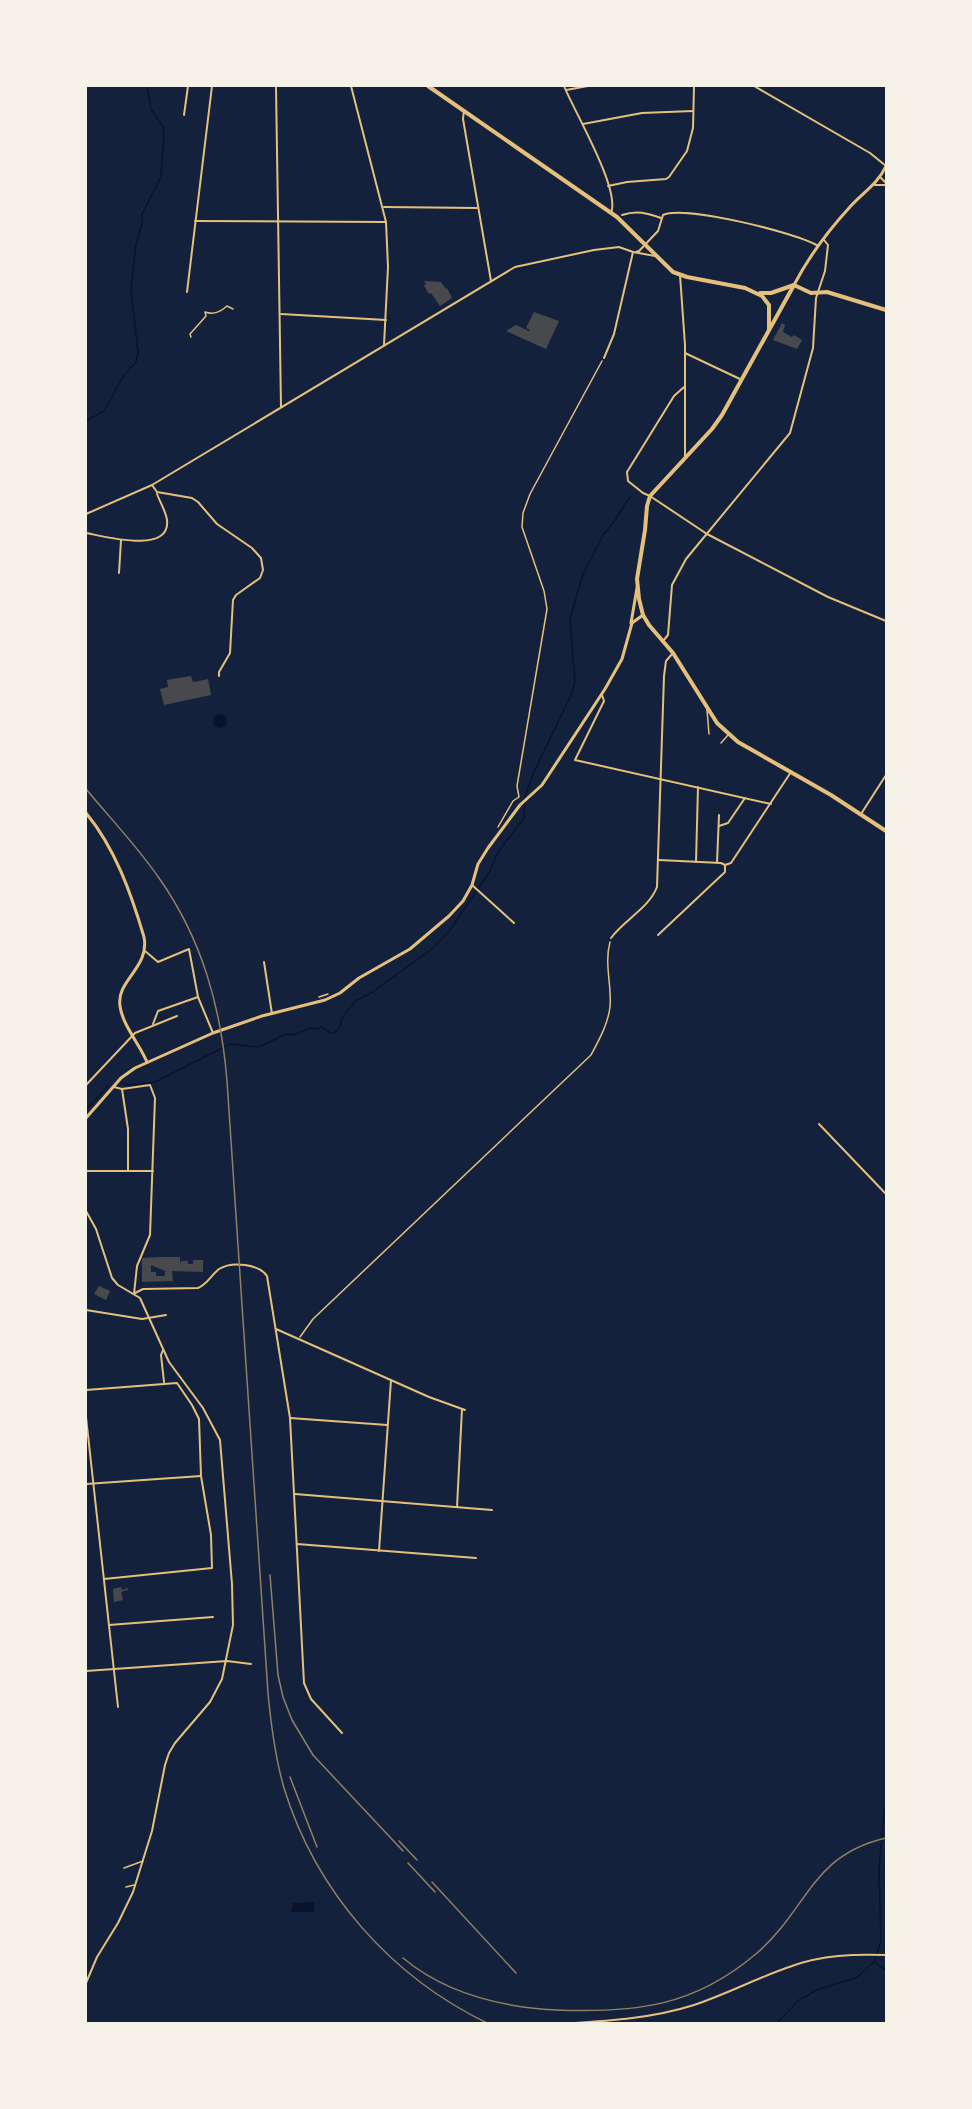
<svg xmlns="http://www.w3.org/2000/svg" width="972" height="2109" font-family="Ubuntu,sans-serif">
  <rect width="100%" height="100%" fill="#14213d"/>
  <!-- water -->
  <g fill="#0b132b">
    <circle cx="220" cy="721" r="7"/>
    <path d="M 314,1902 L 314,1912 L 291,1912 L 293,1903 Z"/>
  </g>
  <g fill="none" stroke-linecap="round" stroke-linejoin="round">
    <!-- stream -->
    <g stroke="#0b132b" stroke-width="1.5">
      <path d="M 86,421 L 104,411 L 122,378 L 136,362 L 138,352 L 131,289 L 136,244 L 142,223 L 142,214 L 161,177 L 164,136 L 163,127 L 151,109 L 147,86"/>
      <path d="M 121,1083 L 132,1085 L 155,1082 L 230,1044 L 259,1047 L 284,1035 L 296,1034 L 310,1028 L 316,1029 L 322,1027 L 330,1033 L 334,1033 L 340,1027 L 342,1018 L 355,1001 L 371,993 L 432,949 L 450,930 L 490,871 L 498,852 L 524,818 L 525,796 L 533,774 L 570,697 L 575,682 L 570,619 L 583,574 L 603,535 L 614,522 L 628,499 L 632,496"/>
      <path d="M 86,1110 L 108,1086"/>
      <path d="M 874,1962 L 881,1941 L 879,1870 L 884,1810"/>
      <path d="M 776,2024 L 799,2000 L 819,1989 L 856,1978 L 874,1962 L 886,1970"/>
    </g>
  </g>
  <!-- building -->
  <g fill="#48494c" fill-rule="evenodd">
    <path d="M 424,281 L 441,282 L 446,289 L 447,288 L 452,298 L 440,306 L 431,293 L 429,294 L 424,286 L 426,284 Z"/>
    <path d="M 534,312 L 559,321 L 546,349 L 506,331 L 516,325 L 529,331 L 530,330 L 526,328 Z"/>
    <path d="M 782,323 L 785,325 L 783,332 L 792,337 L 794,335 L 802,340 L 797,349 L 773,340 Z"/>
    <path d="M 191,676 L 193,682 L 208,679 L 211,695 L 164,705 L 160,689 L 168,687 L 167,680 Z"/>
    <path d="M 161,1257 L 180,1257 L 180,1264 L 181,1261 L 188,1261 L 188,1264 L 193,1264 L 193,1260 L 203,1260 L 203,1272 L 172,1271 L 173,1281 L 142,1282 L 142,1258 ZM 151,1265 L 165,1271 L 165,1276 L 156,1276 L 156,1272 L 151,1272 Z"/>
    <path d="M 99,1286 L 110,1291 L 106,1300 L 94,1294 Z"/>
    <path d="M 121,1587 L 122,1590 L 128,1588 L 128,1590 L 121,1592 L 123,1600 L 114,1602 L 113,1589 Z"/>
  </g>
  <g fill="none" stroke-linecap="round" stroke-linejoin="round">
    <!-- path -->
    <g stroke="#e5c07b" stroke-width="1.5">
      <path d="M 191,337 L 190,334 L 206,316 L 205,312 C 214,315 220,312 227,306 L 233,309"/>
      <path d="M 498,827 L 513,801 L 519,797 L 517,786 L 547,609 L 544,591 L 522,527 L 523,513 L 530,494 L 602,361"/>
      <path d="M 319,997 L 328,994"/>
      <path d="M 300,1337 L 313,1319 L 591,1055 C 599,1040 608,1024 610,1007 C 612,985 604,964 610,942"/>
    </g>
    <!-- service -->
    <g stroke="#e5c07b" stroke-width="1.5">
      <path d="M 707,710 L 709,734"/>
      <path d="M 721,743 L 728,735"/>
      <path d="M 124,1868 L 143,1861"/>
      <path d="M 126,1887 L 134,1885"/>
    </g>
    <!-- minor -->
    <g stroke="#e5c07b" stroke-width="2">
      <path d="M 276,86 L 281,407"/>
      <path d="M 351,86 L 386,222 L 388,267 L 384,345"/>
      <path d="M 564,86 C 574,111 621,190 611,213"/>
      <path d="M 754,86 L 870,153 L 886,166"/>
      <path d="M 566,90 L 588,86"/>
      <path d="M 464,110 L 463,119 L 491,281"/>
      <path d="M 184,115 L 188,86"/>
      <path d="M 583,124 L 642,113 L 693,111"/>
      <path d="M 880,177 L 886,183"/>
      <path d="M 874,185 L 886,185"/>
      <path d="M 608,186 L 627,182 L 666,179 L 669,177 L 687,151 L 693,128 L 694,86"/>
      <path d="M 384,207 L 477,208"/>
      <path d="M 622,215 C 637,210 647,213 661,218"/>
      <path d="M 195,221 L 386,222"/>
      <path d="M 636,252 L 639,251 L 658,231 L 663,215 C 684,205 798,233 818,246"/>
      <path d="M 680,275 L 685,345 L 685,457"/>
      <path d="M 187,292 L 212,86"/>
      <path d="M 281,314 L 386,320"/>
      <path d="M 685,353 L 742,380"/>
      <path d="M 604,358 L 614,334 L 633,252"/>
      <path d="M 684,387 L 674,396 L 627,472 L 628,481 L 643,493 L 650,496 L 707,534 L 828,597 L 886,621"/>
      <path d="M 152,485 L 157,492 L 192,498 L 198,502 L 217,524 L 252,548 L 261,558 L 263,570 L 260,578 L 236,595 L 233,600 L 230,653 L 219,672 L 219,676"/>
      <path d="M 86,514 L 152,485 L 515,267 L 594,250 L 619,247 L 633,252 L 655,256"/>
      <path d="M 86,533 C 103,536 171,555 167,520 C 166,512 160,502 157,494"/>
      <path d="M 119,573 L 121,540"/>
      <path d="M 663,641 L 668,635 L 672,585 L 686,559 L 790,433 L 813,348 L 816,298 L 825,271 L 828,245 L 824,240"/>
      <path d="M 602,695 L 604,701 L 575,760 L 771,804"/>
      <path d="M 861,814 L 886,775"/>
      <path d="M 719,826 L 728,823 L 745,798"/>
      <path d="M 659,860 L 721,863 L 725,865 L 731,863 L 791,772"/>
      <path d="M 696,862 L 698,787"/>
      <path d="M 717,863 L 719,815"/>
      <path d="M 472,885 L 514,923"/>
      <path d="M 658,935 L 725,872 L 725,865"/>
      <path d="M 611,938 C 624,920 649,908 657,887 L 664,676 L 666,661 L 673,653"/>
      <path d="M 145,951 L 158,962 L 189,949 L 198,997 L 213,1033"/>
      <path d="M 264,962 L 272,1014"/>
      <path d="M 153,1024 L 158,1011 L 198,997"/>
      <path d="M 86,1085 L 135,1033 L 177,1016"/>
      <path d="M 114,1087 L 122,1089 L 150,1085 L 155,1098 L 150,1235 L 137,1266 L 134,1294"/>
      <path d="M 122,1089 L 128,1129 L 128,1171"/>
      <path d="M 819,1124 L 886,1194"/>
      <path d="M 86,1171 L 153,1171"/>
      <path d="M 86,1211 L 96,1229 L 112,1278 L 118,1285 L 140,1298 L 169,1362 L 203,1408 L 220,1440 L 232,1584 L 233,1625 L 222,1679 L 210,1702 L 175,1743 L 169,1753 L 165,1765 L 152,1831 L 133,1892 L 118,1923 L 97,1957 L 86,1983"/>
      <path d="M 135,1293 L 143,1289 L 198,1288 C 208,1284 211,1275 219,1269 C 232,1261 259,1264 267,1276 L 290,1418 L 304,1683 L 311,1699 L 342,1733"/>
      <path d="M 86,1310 L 142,1319 L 166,1315"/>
      <path d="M 276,1329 L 429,1397 L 465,1410"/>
      <path d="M 163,1350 L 161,1355 L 164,1382"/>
      <path d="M 86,1390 L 177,1383 L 192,1405 L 199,1419 L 201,1476 L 211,1535 L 212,1568 L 104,1579"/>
      <path d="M 86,1417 L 118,1707"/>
      <path d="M 290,1418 L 387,1425"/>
      <path d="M 86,1484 L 201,1476"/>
      <path d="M 295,1494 L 492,1510"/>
      <path d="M 457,1507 L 462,1409"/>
      <path d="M 297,1544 L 476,1558"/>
      <path d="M 379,1551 L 391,1380"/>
      <path d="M 109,1625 L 213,1617"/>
      <path d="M 86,1671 L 227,1661 L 251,1664"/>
      <path d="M 559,2024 C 605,2021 650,2019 694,2005 C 727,1994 759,1977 792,1966 C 822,1955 854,1954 886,1955"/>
    </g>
    <!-- tertiary -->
    <g stroke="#e5c07b" stroke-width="3">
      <path d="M 794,285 C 808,258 828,231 849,208 C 862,193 878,184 886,166"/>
      <path d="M 631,623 L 637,588"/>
      <path d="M 86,813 C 115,848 131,893 144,937 C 150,968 116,980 120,1006 C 122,1024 140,1045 147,1062"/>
      <path d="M 86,1118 L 121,1078 L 135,1068 L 213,1033 L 262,1016 L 325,1000 L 340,993 L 359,978 L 410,949 L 449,916 L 463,901 L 472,885 L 478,864 L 488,848 L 520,805 L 542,785 L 605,689 L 622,659 L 632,623 L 643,615"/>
    </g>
    <!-- secondary -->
    <g stroke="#e5c07b" stroke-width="4">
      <path d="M 428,86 L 617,217 L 673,272 L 687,277 L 745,288 L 762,296 L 769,305 L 769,329"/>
      <path d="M 794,285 L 722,415 L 712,429 L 650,496 L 647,506 L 645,530 L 637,579 L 639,599 L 643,615 L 649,625 L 673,653 L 717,723 L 738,742 L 831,795 L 886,831"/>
      <path d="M 760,293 L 771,293 L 794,285 L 811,293 L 827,292 L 886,310"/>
    </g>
    <!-- rail -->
    <g stroke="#918062" stroke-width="1.5">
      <path d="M 86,789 C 110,818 137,846 159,878 C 202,939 221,1007 227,1081 L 268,1693 C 271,1725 275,1757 284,1788 C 316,1892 391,1977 489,2024"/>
      <path d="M 270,1575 L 278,1675 L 283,1697 L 292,1720 L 313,1755 L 403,1851"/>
      <path d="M 290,1777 L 317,1847"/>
      <path d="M 399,1841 L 417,1860"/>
      <path d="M 408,1863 L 435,1892"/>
      <path d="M 432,1882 L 516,1973"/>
      <path d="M 403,1958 C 446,1994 501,2007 556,2010 C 635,2013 694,2007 757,1953 C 808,1909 811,1855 886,1838"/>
    </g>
  </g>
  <!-- border -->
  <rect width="972" height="2109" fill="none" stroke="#f6f1e7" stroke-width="174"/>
</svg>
